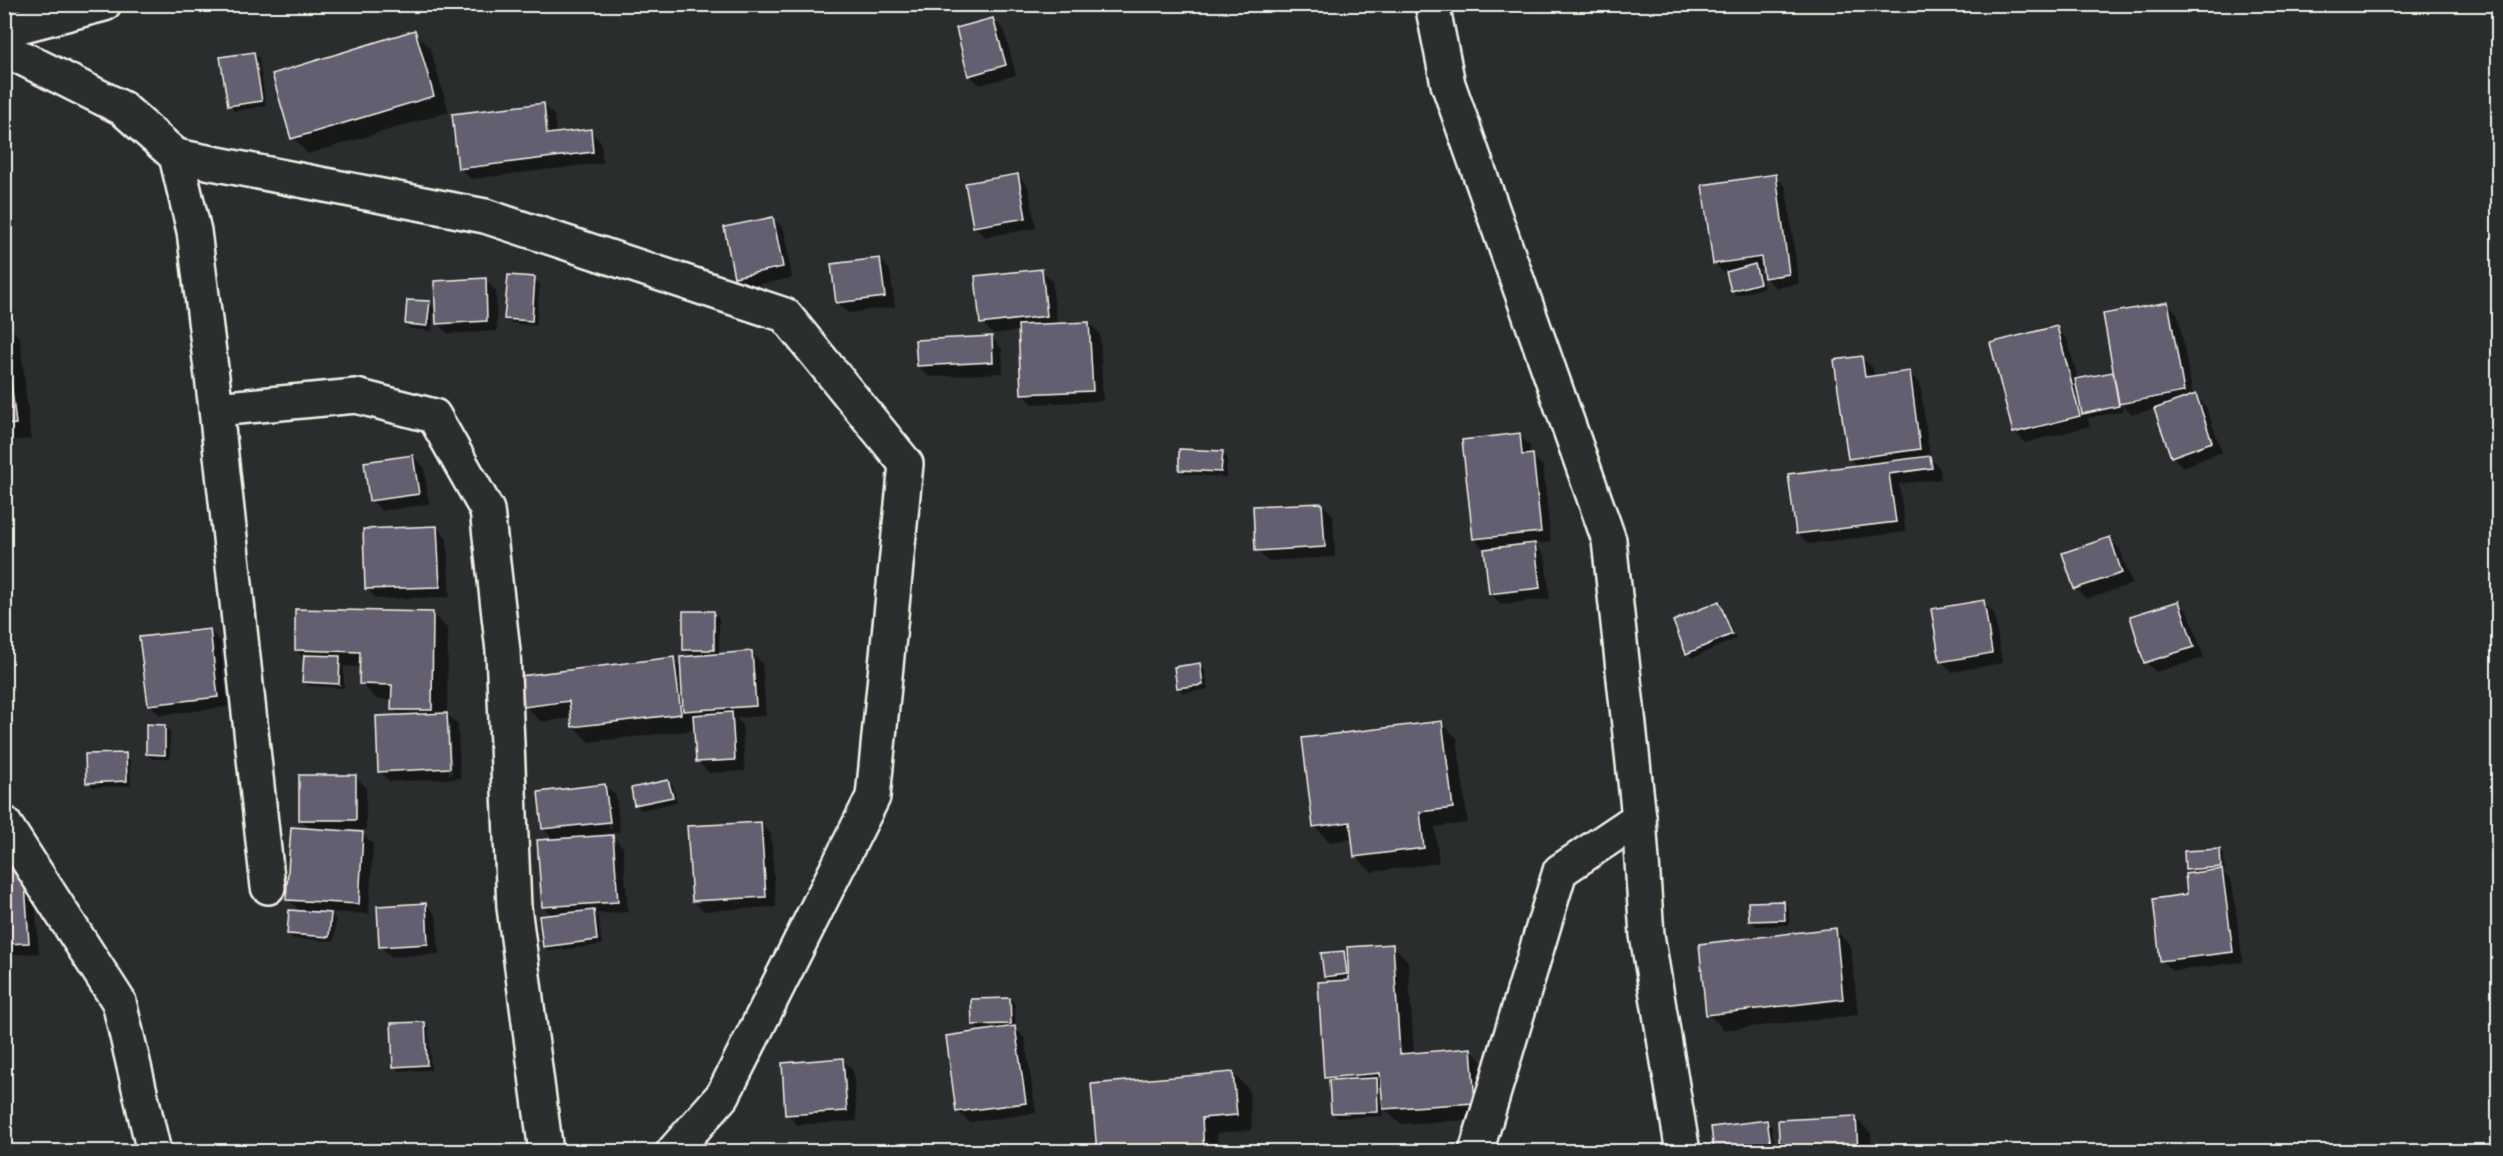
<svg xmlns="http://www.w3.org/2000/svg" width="2503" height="1156" font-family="'Balsamiq Sans',sans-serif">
  <rect width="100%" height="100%" fill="#2a2d2e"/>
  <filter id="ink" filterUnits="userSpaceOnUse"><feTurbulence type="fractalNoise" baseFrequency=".0167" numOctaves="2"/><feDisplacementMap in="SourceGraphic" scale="12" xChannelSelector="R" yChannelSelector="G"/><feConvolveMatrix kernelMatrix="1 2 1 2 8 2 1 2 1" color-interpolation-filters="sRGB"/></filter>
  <g filter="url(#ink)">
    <!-- shadow -->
    <g fill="#0007" fill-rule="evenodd">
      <path d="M 1501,4 L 1563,4 L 1563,8 L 1511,15 Z"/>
      <path d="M 993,19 L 1004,30 L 1016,75 L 980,85 L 969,75 Z"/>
      <path d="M 414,32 L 430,48 L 449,112 L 308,154 L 293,138 Z"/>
      <path d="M 254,53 L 259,58 L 266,106 L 234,111 L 229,105 Z"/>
      <path d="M 543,104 L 554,115 L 556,135 L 590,131 L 601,142 L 603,163 L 471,179 L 460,168 Z"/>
      <path d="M 1017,175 L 1028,186 L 1036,228 L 985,237 L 974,226 Z"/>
      <path d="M 1775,176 L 1786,187 L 1799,284 L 1776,288 L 1765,277 L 1764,268 L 1759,269 L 1764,288 L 1737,295 L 1732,290 L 1728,274 L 1725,274 L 1714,263 Z"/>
      <path d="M 773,219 L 784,229 L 792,278 L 746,287 L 736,276 Z"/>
      <path d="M 880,259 L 890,270 L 895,307 L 848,313 L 837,302 Z"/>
      <path d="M 1041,270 L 1052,281 L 1057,325 L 1089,323 L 1100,334 L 1103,401 L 1033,404 L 1022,393 L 1019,331 L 993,334 L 982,323 Z"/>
      <path d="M 535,279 L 540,284 L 536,326 L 511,323 L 506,318 Z"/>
      <path d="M 485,280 L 496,291 L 497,331 L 448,334 L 437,323 Z"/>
      <path d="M 429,303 L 434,308 L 432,331 L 411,329 L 406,324 Z"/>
      <path d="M 2167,303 L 2178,314 L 2193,397 L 2196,396 L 2206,407 L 2222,452 L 2183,467 L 2172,456 L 2156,409 L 2132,414 L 2122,404 L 2123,411 L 2088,418 L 2090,426 L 2025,443 L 2015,432 L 2056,328 L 2067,339 L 2078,380 L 2112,373 L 2116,377 Z"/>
      <path d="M 4,323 L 20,338 L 31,439 L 4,442 Z"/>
      <path d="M 992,338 L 1002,349 L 1003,373 L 929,377 L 918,366 Z"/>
      <path d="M 1862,358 L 1873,368 L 1874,378 L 1909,373 L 1920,384 L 1930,458 L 1940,468 L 1941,479 L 1899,484 L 1906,532 L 1808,544 L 1797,534 L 1858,467 L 1849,458 Z"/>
      <path d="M 1519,435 L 1530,446 L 1531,455 L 1543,466 L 1551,542 L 1534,544 L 1545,556 L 1550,599 L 1501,604 L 1490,593 L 1485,550 L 1474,539 Z"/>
      <path d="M 1222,452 L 1227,457 L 1226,477 L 1185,474 L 1180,469 Z"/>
      <path d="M 413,456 L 424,467 L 429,504 L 382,511 L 371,500 Z"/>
      <path d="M 1322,504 L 1333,515 L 1335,557 L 1267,561 L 1257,550 Z"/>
      <path d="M 437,528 L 447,538 L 450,597 L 377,599 L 367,589 Z"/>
      <path d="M 2110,539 L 2120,549 L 2132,584 L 2086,599 L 2076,588 Z"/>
      <path d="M 1983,602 L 1994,613 L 2002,663 L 1952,672 L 1941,661 Z"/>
      <path d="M 2179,602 L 2189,613 L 2204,658 L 2156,672 L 2145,662 Z"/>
      <path d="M 1718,603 L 1723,608 L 1736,639 L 1692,658 L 1687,653 Z"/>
      <path d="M 714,612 L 719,618 L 719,655 L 752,653 L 762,663 L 766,716 L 736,718 L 742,724 L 745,771 L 709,773 L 698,762 L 696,730 L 589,742 L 573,726 L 573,718 L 541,722 L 525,706 L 673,659 L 682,668 L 700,657 L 700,654 L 689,654 L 684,649 Z"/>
      <path d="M 433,614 L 448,629 L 447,714 L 458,725 L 460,778 L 390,782 L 379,771 L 400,717 L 393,709 L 393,700 L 377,699 L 361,684 L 361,667 L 344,666 L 344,688 L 309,686 L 304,681 L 305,659 L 296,650 ZM 447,725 L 450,725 L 452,775 L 449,775 Z"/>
      <path d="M 210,631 L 220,641 L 228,707 L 160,715 L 149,704 Z"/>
      <path d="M 1200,665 L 1205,670 L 1208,689 L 1183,693 L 1178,688 Z"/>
      <path d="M 1441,722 L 1457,738 L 1468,823 L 1435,827 L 1439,863 L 1371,872 L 1355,856 L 1354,839 L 1330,842 L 1314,826 Z"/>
      <path d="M 165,726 L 170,731 L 170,759 L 152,759 L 147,754 Z"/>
      <path d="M 125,755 L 130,760 L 131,786 L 93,787 L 88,782 Z"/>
      <path d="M 355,776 L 366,787 L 366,830 L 348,830 L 348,832 L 362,833 L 373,844 L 369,914 L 328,912 L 336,919 L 334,941 L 293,939 L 288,934 L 301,912 L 288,899 L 311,830 L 300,819 Z"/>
      <path d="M 668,781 L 673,786 L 677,802 L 641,810 L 636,805 Z"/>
      <path d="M 605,785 L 616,796 L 620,832 L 595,835 L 595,837 L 613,836 L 623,847 L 628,912 L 596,914 L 599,917 L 602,945 L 549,951 L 544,946 L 553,916 L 543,906 L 555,840 L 543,829 ZM 605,795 L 608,795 L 612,829 L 609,829 Z"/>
      <path d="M 760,823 L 771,834 L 776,907 L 704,911 L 693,901 Z"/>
      <path d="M 2219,850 L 2224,855 L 2225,872 L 2223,872 L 2232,882 L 2243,962 L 2172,971 L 2161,960 L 2189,896 L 2192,874 L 2187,869 Z"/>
      <path d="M 4,872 L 34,882 L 39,953 L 4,955 Z"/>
      <path d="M 1783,903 L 1789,908 L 1789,925 L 1756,926 L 1751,921 Z"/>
      <path d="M 426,904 L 436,915 L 439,954 L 391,957 L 380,946 Z"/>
      <path d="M 1835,930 L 1851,946 L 1858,1015 L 1724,1030 L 1708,1014 Z"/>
      <path d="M 1392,945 L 1408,961 L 1414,1054 L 1471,1050 L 1486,1065 L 1490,1119 L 1400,1124 L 1382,1107 L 1383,1116 L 1337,1118 L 1332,1112 L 1331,1082 L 1326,1077 L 1332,982 L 1325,976 L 1343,952 L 1349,958 Z"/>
      <path d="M 1010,999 L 1015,1005 L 1016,1029 L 1025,1039 L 1036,1113 L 969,1122 L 958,1112 L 989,1032 L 989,1029 L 979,1030 L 974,1025 Z"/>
      <path d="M 424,1023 L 429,1028 L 431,1070 L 399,1071 L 394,1066 Z"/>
      <path d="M 842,1060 L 853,1070 L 857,1121 L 797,1125 L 787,1114 Z"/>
      <path d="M 1233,1074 L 1249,1089 L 1252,1130 L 1217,1133 L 1218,1152 L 1098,1152 Z"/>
      <path d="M 1855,1118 L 1871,1133 L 1872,1152 L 1781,1152 Z"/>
      <path d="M 1767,1122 L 1772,1127 L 1775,1150 L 1716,1152 Z"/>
    </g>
    <!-- building -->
    <g fill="#645f71" stroke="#f4f1e8" stroke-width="1.5">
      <path d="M 993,18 L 1006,65 L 968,76 L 956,28 Z"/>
      <path d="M 415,30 L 434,96 L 291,139 L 272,74 Z"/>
      <path d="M 254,52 L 262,101 L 228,106 L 220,57 Z"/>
      <path d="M 544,103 L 547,134 L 591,129 L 593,152 L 458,169 L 452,114 Z"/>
      <path d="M 1018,174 L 1026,218 L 973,227 L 965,183 Z"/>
      <path d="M 1776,174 L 1789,274 L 1764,278 L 1761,257 L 1713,264 L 1702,185 Z"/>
      <path d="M 773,217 L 783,267 L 734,277 L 724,227 Z"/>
      <path d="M 880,258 L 885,297 L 836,303 L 831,264 Z"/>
      <path d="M 1755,264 L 1760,283 L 1731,291 L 1726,272 Z"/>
      <path d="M 1042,269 L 1047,316 L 980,324 L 975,276 Z"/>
      <path d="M 508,275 L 535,277 L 532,321 L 504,319 Z"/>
      <path d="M 486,278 L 487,321 L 436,324 L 434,281 Z"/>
      <path d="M 407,300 L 430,301 L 427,326 L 405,324 Z"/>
      <path d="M 2168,302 L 2184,392 L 2119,404 L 2103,314 Z"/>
      <path d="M 4,321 L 16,424 L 4,425 Z"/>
      <path d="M 1089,322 L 1093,391 L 1021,394 L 1018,325 Z"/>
      <path d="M 2057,326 L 2080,416 L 2013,433 L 1990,343 Z"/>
      <path d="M 992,336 L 993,362 L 917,366 L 915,340 Z"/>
      <path d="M 1862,356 L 1865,377 L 1910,371 L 1920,449 L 1848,459 L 1834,360 Z"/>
      <path d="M 2113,372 L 2119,406 L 2082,414 L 2075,379 Z"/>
      <path d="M 2196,394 L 2212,442 L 2171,457 L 2154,409 Z"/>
      <path d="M 1520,433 L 1522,455 L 1533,454 L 1541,532 L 1473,539 L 1462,440 Z"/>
      <path d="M 1179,449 L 1223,451 L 1221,472 L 1179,470 Z"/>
      <path d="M 413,455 L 419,494 L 369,501 L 364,462 Z"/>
      <path d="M 1930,456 L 1932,468 L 1889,474 L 1896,522 L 1796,534 L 1788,474 Z"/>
      <path d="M 1322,503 L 1325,547 L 1255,551 L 1253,506 Z"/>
      <path d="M 437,526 L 440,587 L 365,589 L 363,529 Z"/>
      <path d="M 2110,537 L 2122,573 L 2074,589 L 2062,553 Z"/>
      <path d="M 1535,543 L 1540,588 L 1489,594 L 1484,549 Z"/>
      <path d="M 1984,600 L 1992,653 L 1940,662 L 1931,609 Z"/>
      <path d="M 1719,601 L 1732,634 L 1686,654 L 1673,621 Z"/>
      <path d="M 2179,601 L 2194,647 L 2144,663 L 2130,616 Z"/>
      <path d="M 295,609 L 433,612 L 432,710 L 391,710 L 392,685 L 359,684 L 360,652 L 295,650 Z"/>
      <rect x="683" y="611" width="31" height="39"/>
      <path d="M 210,629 L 218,697 L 148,705 L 139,637 Z"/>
      <path d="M 752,651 L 756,706 L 683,711 L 680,657 Z"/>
      <path d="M 304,655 L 340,656 L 339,684 L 302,682 Z"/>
      <path d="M 674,657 L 681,714 L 572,727 L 569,701 L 524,707 L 520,676 Z"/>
      <path d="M 1200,663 L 1203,685 L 1177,688 L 1174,667 Z"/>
      <path d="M 732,712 L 735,760 L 696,762 L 693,715 Z"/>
      <path d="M 447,713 L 450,768 L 378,772 L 376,716 Z"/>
      <path d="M 1442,721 L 1453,808 L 1420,812 L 1424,848 L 1354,857 L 1350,822 L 1313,827 L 1302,738 Z"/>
      <path d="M 146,724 L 165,725 L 165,755 L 146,754 Z"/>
      <path d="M 126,753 L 127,781 L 86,783 L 85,754 Z"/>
      <rect x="299" y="775" width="57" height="45"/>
      <path d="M 668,780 L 673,797 L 634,805 L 631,788 Z"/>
      <path d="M 605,784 L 610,822 L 542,829 L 538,792 Z"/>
      <path d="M 761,822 L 766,897 L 692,901 L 687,826 Z"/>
      <path d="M 291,827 L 363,832 L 359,904 L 286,900 Z"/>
      <path d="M 613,835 L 618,902 L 542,907 L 537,840 Z"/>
      <path d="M 2220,849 L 2221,867 L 2185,870 L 2184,851 Z"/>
      <path d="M 24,869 L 29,943 L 4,944 L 4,871 Z"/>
      <path d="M 2222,869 L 2233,952 L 2160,961 L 2153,899 L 2187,894 L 2185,874 Z"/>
      <path d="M 1784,901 L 1785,920 L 1749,921 L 1748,902 Z"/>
      <path d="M 426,903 L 428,944 L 379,947 L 377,906 Z"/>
      <path d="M 289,910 L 331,913 L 329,937 L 287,934 Z"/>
      <path d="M 594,910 L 597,940 L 543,947 L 539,916 Z"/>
      <path d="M 1836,928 L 1843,999 L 1706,1015 L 1699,944 Z"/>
      <path d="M 1393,944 L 1400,1054 L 1471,1048 L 1475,1103 L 1383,1109 L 1380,1073 L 1324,1078 L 1318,982 L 1349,980 L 1347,947 Z"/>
      <path d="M 1344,951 L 1347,974 L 1324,977 L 1321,953 Z"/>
      <path d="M 1010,998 L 1011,1024 L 972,1025 L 971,999 Z"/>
      <path d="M 425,1022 L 427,1065 L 393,1067 L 391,1023 Z"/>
      <path d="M 1015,1026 L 1026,1103 L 956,1112 L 946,1036 Z"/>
      <path d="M 843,1058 L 847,1111 L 785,1115 L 782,1063 Z"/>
      <path d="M 1233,1072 L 1237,1115 L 1202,1118 L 1204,1152 L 1097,1152 L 1091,1084 Z"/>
      <path d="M 1377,1078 L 1378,1112 L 1331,1113 L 1329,1080 Z"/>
      <path d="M 1856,1116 L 1858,1152 L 1780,1152 L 1778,1120 Z"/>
      <path d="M 1767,1120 L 1771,1145 L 1714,1152 L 1711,1127 Z"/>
    </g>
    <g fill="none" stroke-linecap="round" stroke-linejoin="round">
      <defs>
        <g id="street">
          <path d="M 1432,4 L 1448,84 L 1609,540 L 1639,818 L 1560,871 L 1476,1152"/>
          <path d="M 4,30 L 104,4"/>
          <path d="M 4,49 L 122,108 L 176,156 L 194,231 L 216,409 L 268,887"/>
          <path d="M 176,156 L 485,216 L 785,315 L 906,464 L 873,797 L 723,1095 L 673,1152"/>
          <path d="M 216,409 L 356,396 L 434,416 L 487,510 L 503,651 L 514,907 L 546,1152"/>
          <path d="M 1639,818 L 1647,935 L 1683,1152"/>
          <path d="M 4,823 L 119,1002 L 154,1152"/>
        </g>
      </defs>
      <!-- street casing -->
      <use href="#street" stroke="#f4f1e8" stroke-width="38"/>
      <!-- street -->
      <use href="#street" stroke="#2a2d2e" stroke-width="33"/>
    </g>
  </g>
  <!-- margin -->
  <rect width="2503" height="1156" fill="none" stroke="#2a2d2e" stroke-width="24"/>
  <rect x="12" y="12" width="2479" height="1132" fill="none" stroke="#f4f1e8" stroke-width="2" filter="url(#ink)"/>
</svg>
